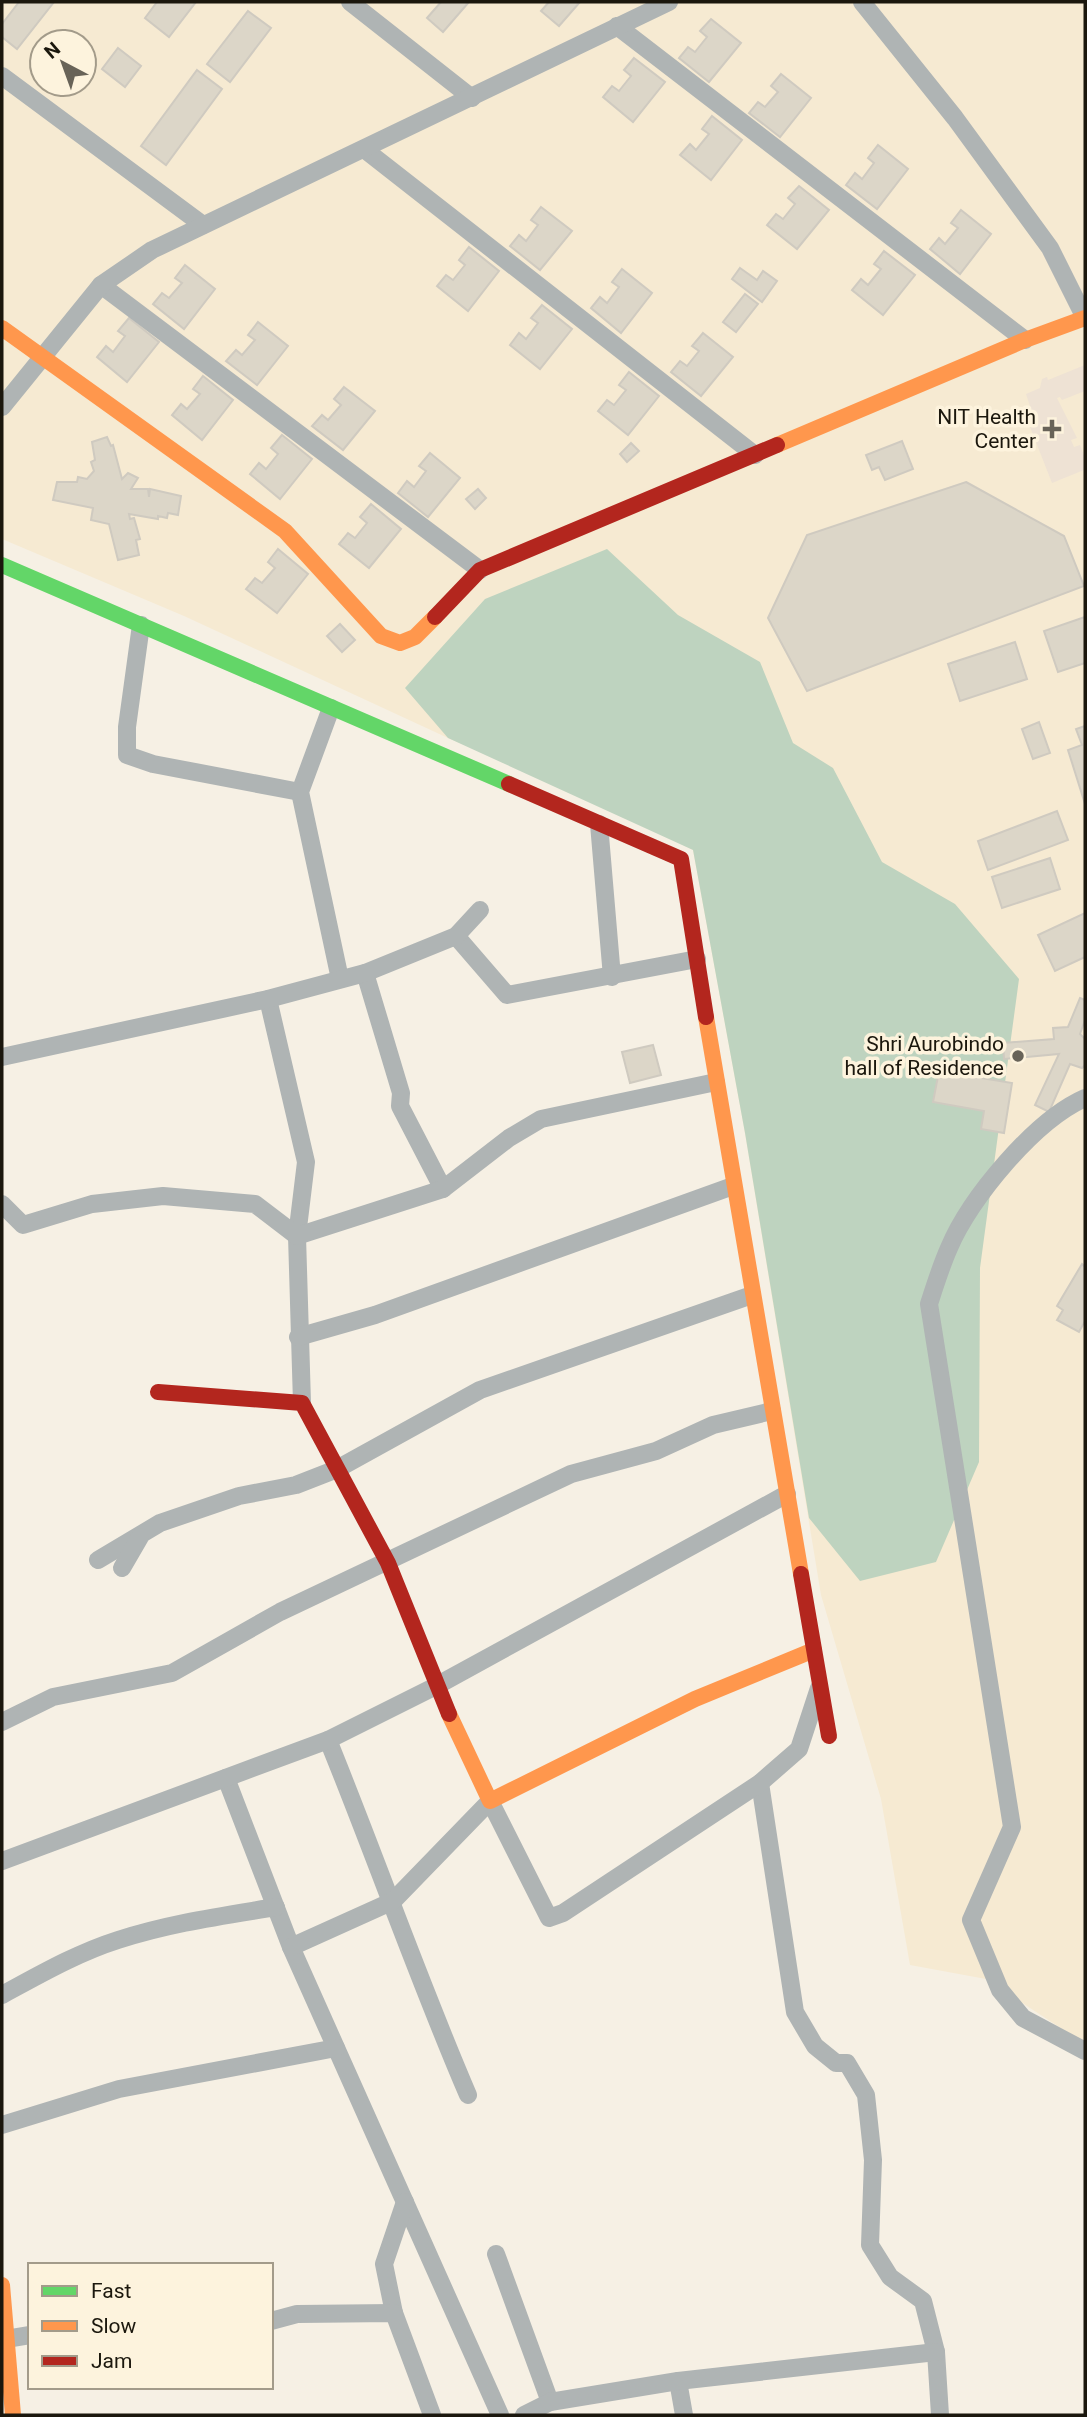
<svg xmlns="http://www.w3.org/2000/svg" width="1087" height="2417" font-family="Roboto,sans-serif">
  <rect width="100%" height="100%" fill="#f6f0e4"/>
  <!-- built -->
  <path fill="#f6ead2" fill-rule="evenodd" d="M 2,2 L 1085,2 L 1085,2044 L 986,1979 L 910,1965 L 881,1799 L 821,1595 L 745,1133 L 693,850 L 577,792 L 448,738 L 184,616 L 2,539 ZM 42,42 L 84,42 L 84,84 L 42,84 Z"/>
  <!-- medical -->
  <path fill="#eee2d4" d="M 1085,365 L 1085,391 L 1062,400 L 1060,397 L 1057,398 L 1077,438 L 1071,440 L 1074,447 L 1080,445 L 1085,458 L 1084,470 L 1052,483 L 1023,409 L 1030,406 L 1026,394 L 1040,388 L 1042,379 L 1047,377 L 1048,380 Z"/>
  <!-- forest -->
  <path fill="#bed3bf" d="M 607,549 L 678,615 L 760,662 L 793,743 L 833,768 L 882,862 L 955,904 L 1019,979 L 980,1268 L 979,1462 L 936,1562 L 860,1581 L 809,1518 L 745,1133 L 693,850 L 448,738 L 405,688 L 485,599 Z"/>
  <!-- building -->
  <g fill="#dcd6c8" stroke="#cfcac0" stroke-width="2">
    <path d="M 19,2 L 54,2 L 17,49 L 2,37 L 2,24 Z"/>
    <path d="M 157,2 L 196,2 L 169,37 L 145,18 Z"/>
    <path d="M 441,2 L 469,2 L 443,32 L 427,18 Z"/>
    <path d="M 549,2 L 580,2 L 559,26 L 541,11 Z"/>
    <path d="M 248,11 L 271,28 L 230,82 L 207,64 Z"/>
    <path d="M 711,19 L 741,43 L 709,82 L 679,58 L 688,47 L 695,52 L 707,37 L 700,31 Z"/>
    <path d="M 118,48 L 141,66 L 125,87 L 102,69 Z"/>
    <path d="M 634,58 L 665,82 L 633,122 L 603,97 L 612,86 L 619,91 L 631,76 L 624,70 Z"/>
    <path d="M 197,70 L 222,89 L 166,165 L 141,146 Z"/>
    <path d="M 781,74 L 811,98 L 780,137 L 749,113 L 758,102 L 765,107 L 778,92 L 771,86 Z"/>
    <path d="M 712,116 L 742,140 L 711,180 L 680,155 L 690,144 L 696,150 L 709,134 L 702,129 Z"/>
    <path d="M 878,145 L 908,169 L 877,209 L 846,185 L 855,173 L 862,179 L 874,163 L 868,158 Z"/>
    <path d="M 799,186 L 829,210 L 797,249 L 767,225 L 776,214 L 783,219 L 795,204 L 788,198 Z"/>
    <path d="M 541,207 L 572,231 L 540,270 L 510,246 L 519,235 L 526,241 L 538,225 L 531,220 Z"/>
    <path d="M 961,210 L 991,234 L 960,274 L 930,249 L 939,238 L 945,244 L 958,228 L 951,223 Z"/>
    <path d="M 469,247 L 499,271 L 468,311 L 437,286 L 446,275 L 453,280 L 465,265 L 459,260 Z"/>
    <path d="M 884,251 L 915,275 L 883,315 L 852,290 L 861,279 L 868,285 L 881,269 L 874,264 Z"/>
    <path d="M 185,265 L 215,289 L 184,329 L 153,304 L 162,293 L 169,298 L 182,283 L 175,278 Z"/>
    <path d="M 740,268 L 757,280 L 763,271 L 777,281 L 762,302 L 732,279 Z"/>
    <path d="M 622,269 L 652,293 L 621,333 L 591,308 L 600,297 L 607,303 L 619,287 L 612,282 Z"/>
    <path d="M 745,294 L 758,304 L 736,332 L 723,322 Z"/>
    <path d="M 542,305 L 572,329 L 540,369 L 510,345 L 519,333 L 526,339 L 538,323 L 531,318 Z"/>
    <path d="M 129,318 L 159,342 L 127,382 L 97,357 L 106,346 L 113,352 L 125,336 L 118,331 Z"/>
    <path d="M 258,322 L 288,346 L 257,385 L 226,361 L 236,350 L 242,355 L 255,340 L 248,335 Z"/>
    <path d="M 703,333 L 733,357 L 701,396 L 671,372 L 680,361 L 687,366 L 699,351 L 692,346 Z"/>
    <path d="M 629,372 L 659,396 L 628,435 L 598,411 L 607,400 L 614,405 L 626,390 L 619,385 Z"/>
    <path d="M 203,376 L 233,400 L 202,440 L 172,415 L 181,404 L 187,409 L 200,394 L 193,389 Z"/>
    <path d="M 344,387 L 375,411 L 343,450 L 312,426 L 322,415 L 328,420 L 341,405 L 334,399 Z"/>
    <path d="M 282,435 L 312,459 L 280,499 L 250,474 L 259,463 L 266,469 L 278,454 L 271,448 Z"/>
    <path d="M 107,437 L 111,446 L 113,445 L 122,479 L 128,473 L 138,478 L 131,489 L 148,489 L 149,497 L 150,489 L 181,496 L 178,515 L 168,513 L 167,518 L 158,516 L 158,519 L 129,514 L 130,519 L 134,518 L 140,539 L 136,540 L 139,555 L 118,560 L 109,524 L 91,520 L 93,508 L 53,500 L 57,482 L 77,482 L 78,477 L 87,479 L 94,471 L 91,462 L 95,460 L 92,442 Z"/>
    <path d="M 902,441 L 913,469 L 885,480 L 879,467 L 872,470 L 866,455 Z"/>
    <path d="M 631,443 L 639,451 L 627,462 L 620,454 Z"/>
    <path d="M 430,453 L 460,478 L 428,517 L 398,493 L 407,481 L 414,487 L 426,471 L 419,466 Z"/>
    <path d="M 966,482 L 1064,536 L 1084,586 L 807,691 L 768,618 L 807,535 Z"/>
    <path d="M 478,489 L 486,498 L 475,509 L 466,499 Z"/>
    <path d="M 371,504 L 401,529 L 369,568 L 339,544 L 348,533 L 355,538 L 367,523 L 360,517 Z"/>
    <path d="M 278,549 L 308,574 L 277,613 L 246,589 L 255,578 L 262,583 L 275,568 L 268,562 Z"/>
    <path d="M 1085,617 L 1085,663 L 1058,672 L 1044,631 Z"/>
    <path d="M 340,624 L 355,640 L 342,652 L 327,636 Z"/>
    <path d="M 1015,642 L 1027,679 L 960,701 L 948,664 Z"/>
    <path d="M 1039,722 L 1050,753 L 1033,759 L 1022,729 Z"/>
    <path d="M 1085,726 L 1085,804 L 1068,750 L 1082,745 L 1076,729 Z"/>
    <path d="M 1057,811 L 1068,840 L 988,870 L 978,841 Z"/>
    <path d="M 1050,858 L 1060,889 L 1002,908 L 992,877 Z"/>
    <path d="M 1085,913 L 1085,957 L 1055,971 L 1038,935 Z"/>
    <path d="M 1080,998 L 1085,1000 L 1085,1020 L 1080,1034 L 1085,1039 L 1085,1065 L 1082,1068 L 1070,1064 L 1049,1112 L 1035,1105 L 1059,1054 L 1004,1059 L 1003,1043 L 1054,1039 L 1053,1028 L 1068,1027 Z"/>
    <path d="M 653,1045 L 661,1075 L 630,1083 L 622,1052 Z"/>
    <path d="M 939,1071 L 1012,1083 L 1004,1133 L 981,1129 L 984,1111 L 933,1102 Z"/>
    <path d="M 1082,1264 L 1085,1267 L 1085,1321 L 1079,1332 L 1057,1320 L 1063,1310 L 1057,1306 Z"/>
  </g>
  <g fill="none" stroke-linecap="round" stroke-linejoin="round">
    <!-- street -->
    <g stroke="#afb4b4" stroke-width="18">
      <path d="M 350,2 L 472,98"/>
      <path d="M 862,2 L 955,118 L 1050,248 L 1085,318"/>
      <path d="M 617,26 L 1025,340"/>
      <path d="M 2,76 L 203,225"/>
      <path d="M 364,149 L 755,455"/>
      <path d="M 101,285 L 480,570"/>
      <path d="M 2,407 L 101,285 L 152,250 L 669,2"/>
      <path d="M 141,625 L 127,727 L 127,755 L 153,764 L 300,792"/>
      <path d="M 331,708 L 300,792 L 340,979"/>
      <path d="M 599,824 L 612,977"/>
      <path d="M 456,936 L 507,995 L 697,959"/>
      <path d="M 365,973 L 401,1093 L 400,1106 L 443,1189"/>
      <path d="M 268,999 L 306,1162 L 297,1236 L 302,1403"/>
      <path d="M 2,1057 L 268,999 L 365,973 L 456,936 L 480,910"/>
      <path d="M 1085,1098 C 1035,1120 970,1198 949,1248 C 941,1266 935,1285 929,1304 L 1012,1827 L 971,1920 L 1000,1990 L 1023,2018 L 1085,2051"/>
      <path d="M 2,1204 L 23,1225 L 92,1204 L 163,1196 L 255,1204 L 297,1236 L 443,1189 L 509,1138 L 541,1119 L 716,1082"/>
      <path d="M 298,1337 L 375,1315 L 733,1186"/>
      <path d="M 98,1560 L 160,1523 L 239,1496 L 296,1485 L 337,1469 L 480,1390 L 752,1295"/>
      <path d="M 122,1568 L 140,1537"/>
      <path d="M 2,1722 L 53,1697 L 172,1673 L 280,1612 L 571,1474 L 656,1451 L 713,1425 L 772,1411"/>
      <path d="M 328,1740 C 376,1858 418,1979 468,2095"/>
      <path d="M 226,1778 L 291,1947 L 500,2415"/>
      <path d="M 760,1783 L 795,2012 L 815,2046 L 836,2063 L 847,2063 L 866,2095 L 873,2160 L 870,2245 L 890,2277 L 923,2301 L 936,2352 L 940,2415"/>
      <path d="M 2,1861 L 328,1740 L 436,1686 L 787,1494"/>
      <path d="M 291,1947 L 393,1901 L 490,1801 L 549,1918 L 563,1913 L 760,1783 L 799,1749 L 819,1688"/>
      <path d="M 2,1995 C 39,1975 77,1953 118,1940 C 170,1923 222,1916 276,1907"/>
      <path d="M 2,2125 L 119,2089 L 336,2048"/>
      <path d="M 496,2254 L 550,2402"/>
      <path d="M 394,2313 L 384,2264 L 405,2202"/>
      <path d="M 271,2321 L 297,2314 L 394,2313 L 432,2415"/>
      <path d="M 6,2339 L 30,2335"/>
      <path d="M 678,2381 L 684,2415"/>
      <path d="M 524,2415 L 550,2402 L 678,2381 L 936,2352"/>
    </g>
    <!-- fast -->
    <path stroke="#63d668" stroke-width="16" d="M 2,565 L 509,784"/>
    <!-- slow -->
    <g stroke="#ff974d" stroke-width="16">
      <path d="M 2,328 L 285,531 L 381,636 L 400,643 L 415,637 L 435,617"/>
      <path d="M 777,445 L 1025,340 L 1085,318"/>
      <path d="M 706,1017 L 801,1574"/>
      <path d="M 449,1714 L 490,1801 L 695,1699 L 814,1650"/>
      <path d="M 2,2285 L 13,2415"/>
    </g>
    <!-- jam -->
    <g stroke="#b3261e" stroke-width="16">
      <path d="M 435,617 L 480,570 L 777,445"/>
      <path d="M 509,784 L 681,859 L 706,1017"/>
      <path d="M 158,1392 L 302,1403 L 388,1563 L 449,1714"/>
      <path d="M 801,1574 L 829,1736"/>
    </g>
  </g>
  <!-- markers -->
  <g fill="#686358" stroke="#fdf3dd" stroke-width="2.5">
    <path d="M1048.5 418.5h7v7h7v7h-7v7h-7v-7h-7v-7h7z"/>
    <circle cx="1018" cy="1056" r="7"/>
  </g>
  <g text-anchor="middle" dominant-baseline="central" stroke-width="7" stroke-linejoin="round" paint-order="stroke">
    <!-- poi labels -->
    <g font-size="21" fill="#1b170d" stroke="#fdf3dd" text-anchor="end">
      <text x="1036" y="417">NIT Health<tspan x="1036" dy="24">Center</tspan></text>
      <text x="1004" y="1044">Shri Aurobindo<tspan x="1004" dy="24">hall of Residence</tspan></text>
    </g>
  </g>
  <!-- border -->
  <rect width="1087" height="2417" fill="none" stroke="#1b170d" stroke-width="7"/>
  <!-- legend -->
  <rect x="28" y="2263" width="245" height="126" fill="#fdf3dd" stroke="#a39b8a" stroke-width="2"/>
  <rect x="42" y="2286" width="35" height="10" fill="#63d668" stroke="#a39b8a" stroke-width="2"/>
  <text x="91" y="2298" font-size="21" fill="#1b170d">Fast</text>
  <rect x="42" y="2321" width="35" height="10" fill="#ff974d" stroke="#a39b8a" stroke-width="2"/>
  <text x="91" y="2333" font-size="21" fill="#1b170d">Slow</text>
  <rect x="42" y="2356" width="35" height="10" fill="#b3261e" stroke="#a39b8a" stroke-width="2"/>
  <text x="91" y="2368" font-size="21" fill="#1b170d">Jam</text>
  <!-- north arrow -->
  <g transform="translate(63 63) rotate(319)"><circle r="33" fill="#fdf3dd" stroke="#a39b8a" stroke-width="2"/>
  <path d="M0-5L12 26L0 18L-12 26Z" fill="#686358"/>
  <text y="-10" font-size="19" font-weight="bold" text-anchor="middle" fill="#1b170d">N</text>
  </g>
</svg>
